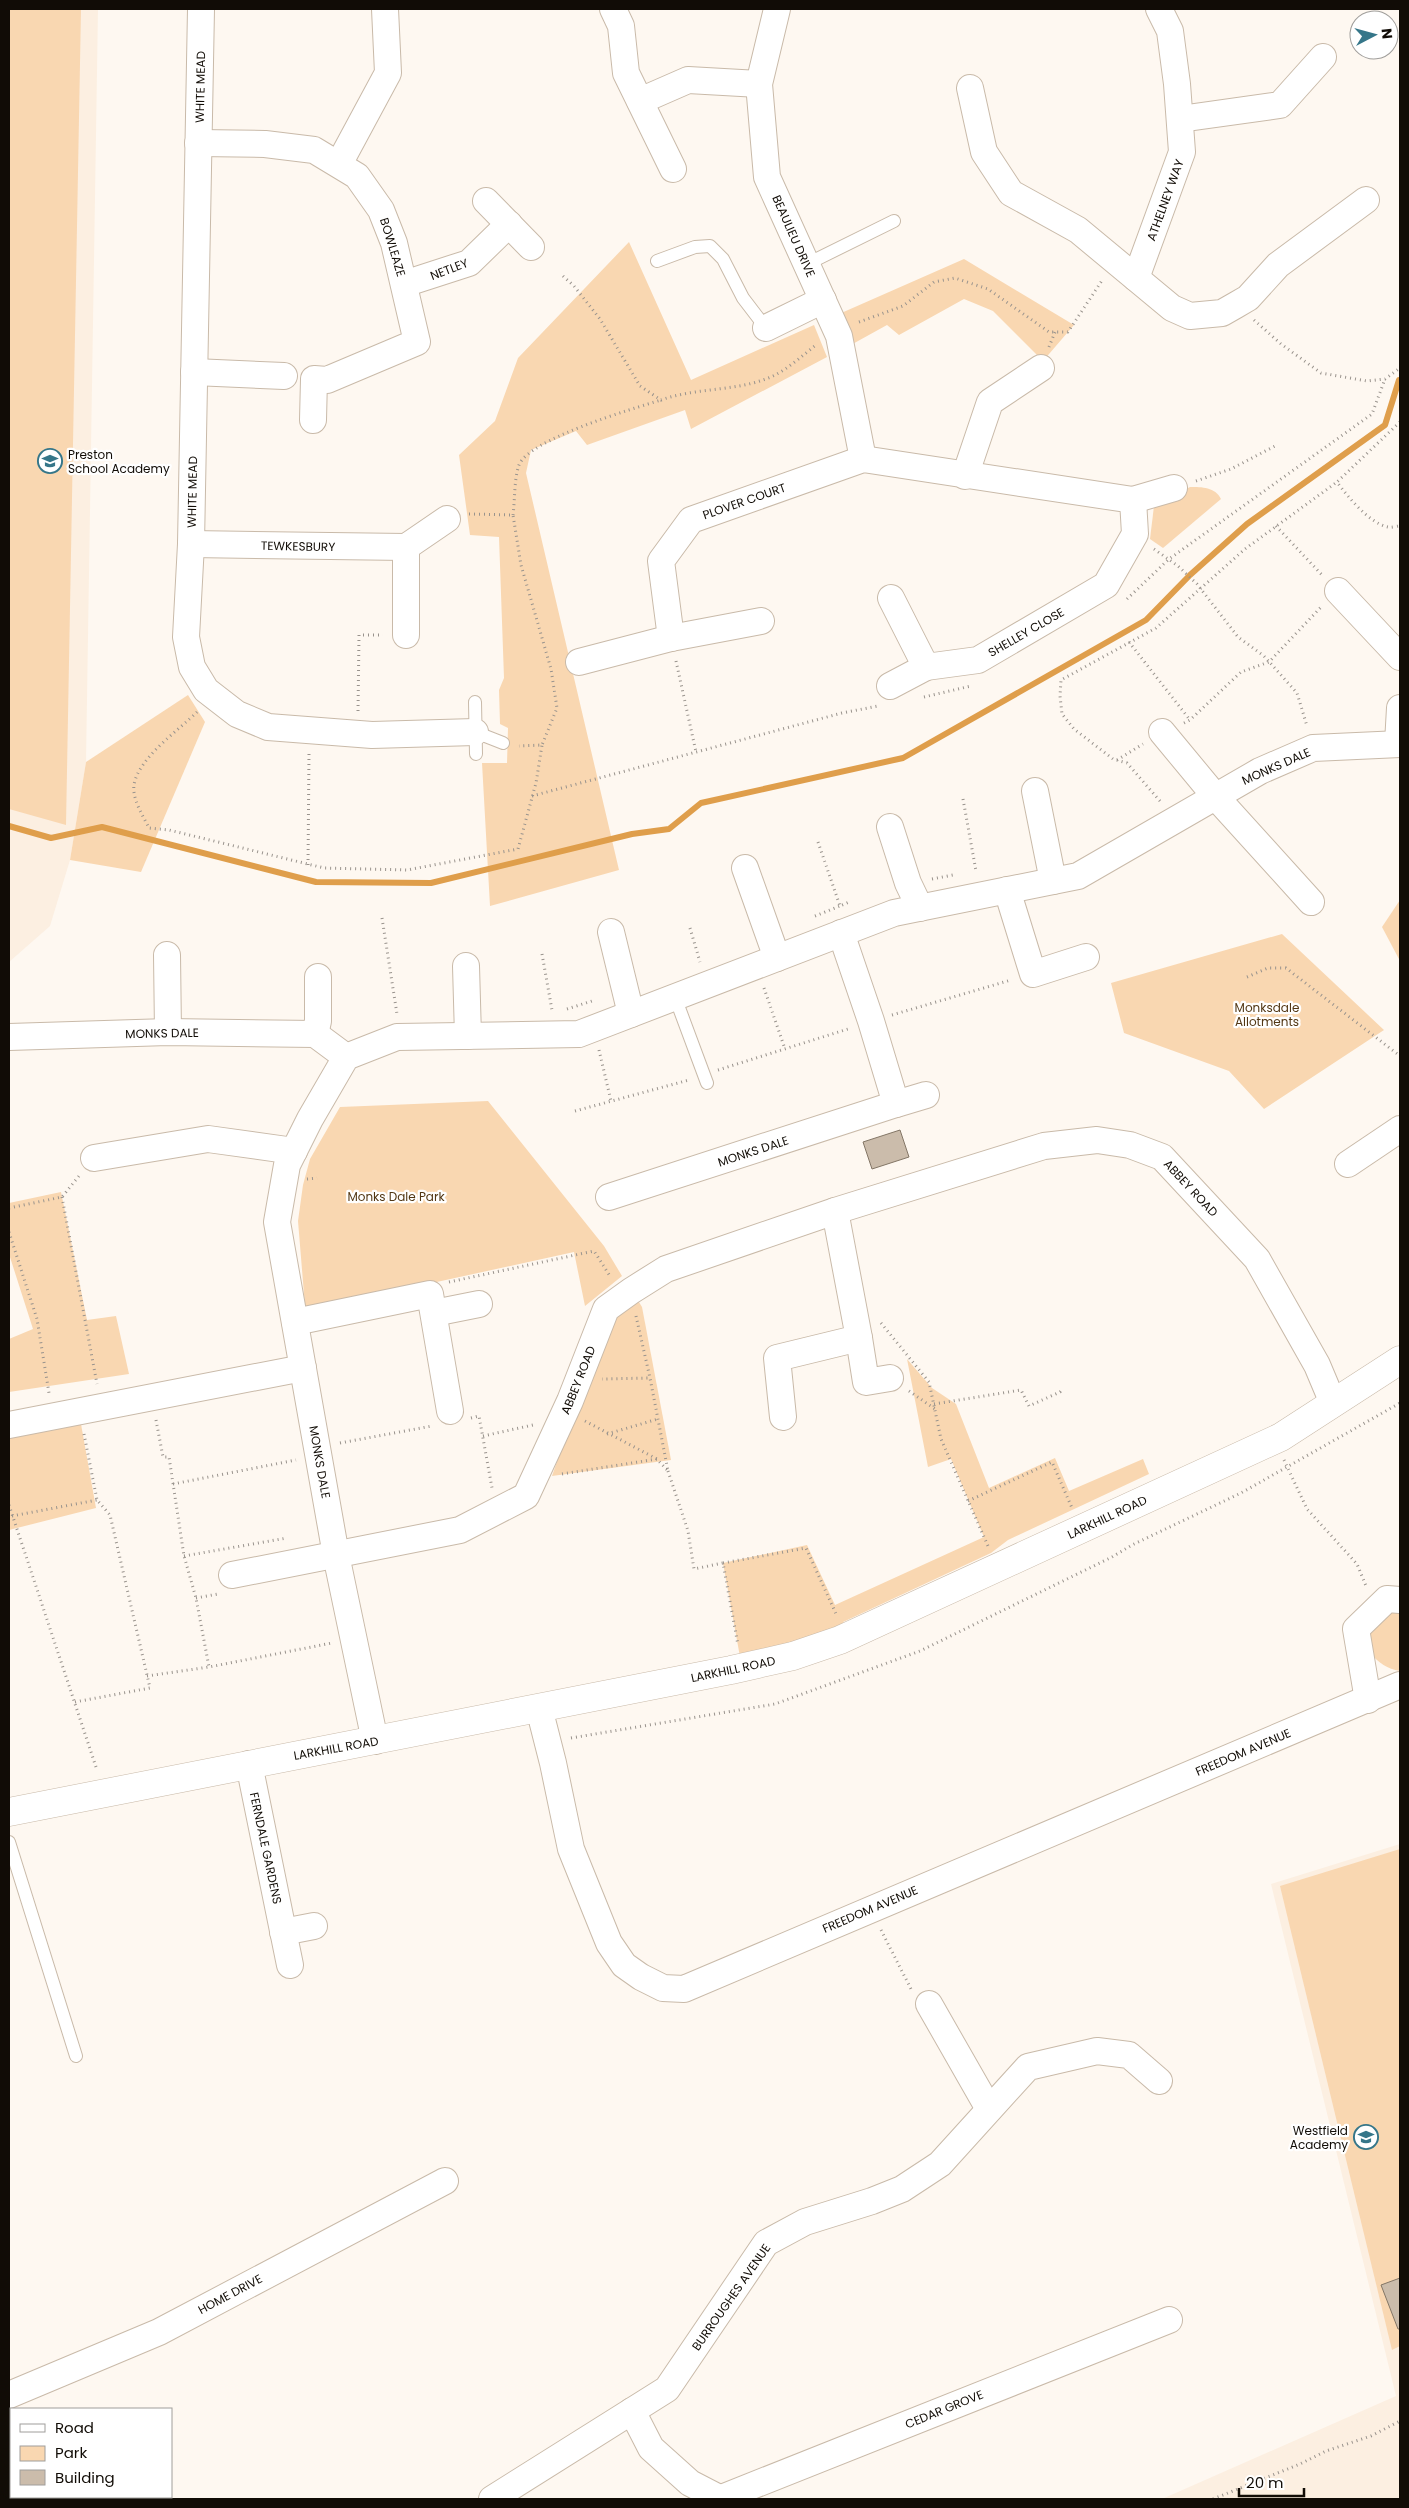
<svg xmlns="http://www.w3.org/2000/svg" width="1409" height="2508" font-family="Poppins,sans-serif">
  <rect width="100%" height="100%" fill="#fef8f1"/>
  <!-- built -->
  <g fill="#fcefe1">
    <path d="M 9,9 L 98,9 L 86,762 L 70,860 L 50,926 L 9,962 Z"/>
    <path d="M 1400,1844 L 1400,2499 L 1162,2499 L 1396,2396 L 1271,1884 Z"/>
  </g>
  <!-- green -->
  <g fill="#f9d7b1">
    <path d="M 9,9 L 81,9 L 66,825 L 9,809 Z"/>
    <path d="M 629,242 L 691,380 L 814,325 L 827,357 L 691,429 L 685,410 L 587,445 L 576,431 L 531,450 L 526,473 L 619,870 L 490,906 L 482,763 L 507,763 L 508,728 L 500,724 L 499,690 L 504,678 L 499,537 L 470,535 L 459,455 L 495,421 L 518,358 Z"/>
    <path d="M 964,259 L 1074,325 L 1043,361 L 993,311 L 964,299 L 899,335 L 887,325 L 849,346 L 839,314 Z"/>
    <path d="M 1190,487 C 1202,487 1215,487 1221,499 L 1163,548 L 1150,539 L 1154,506 Z"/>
    <path d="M 188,695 L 205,722 L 141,872 L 70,860 L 86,762 Z"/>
    <path d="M 1400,900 L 1400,961 L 1382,927 Z"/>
    <path d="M 1282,934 L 1384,1030 L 1264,1109 L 1229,1071 L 1124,1033 L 1111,983 Z"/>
    <path d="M 488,1101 L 604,1246 L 622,1276 L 585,1306 L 574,1252 L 313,1309 L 305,1306 L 298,1221 L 303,1185 L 310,1159 L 340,1107 Z"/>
    <path d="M 61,1192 L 87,1320 L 116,1316 L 129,1374 L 9,1392 L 9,1339 L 33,1329 L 9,1254 L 9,1203 Z"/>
    <path d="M 632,1291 L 642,1307 L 671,1460 L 552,1476 L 608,1314 Z"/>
    <path d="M 907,1359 L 932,1388 L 956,1404 L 989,1488 L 1055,1458 L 1069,1491 L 1143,1459 L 1149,1474 L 1008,1540 L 991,1553 L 843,1622 L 849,1636 L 742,1668 L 723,1563 L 807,1545 L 835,1605 L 984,1537 L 951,1459 L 928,1467 Z"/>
    <path d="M 81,1424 L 96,1508 L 9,1530 L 9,1436 Z"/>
    <path d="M 1400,1595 L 1400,1671 C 1387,1669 1379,1663 1370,1653 L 1369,1615 Z"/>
    <path d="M 1400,1849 L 1400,2346 L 1392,2350 L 1280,1886 Z"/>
  </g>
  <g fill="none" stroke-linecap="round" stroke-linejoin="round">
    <!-- stream -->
    <path stroke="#df9e4b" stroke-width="6" d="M 9,826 L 51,838 L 102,827 L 316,882 L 431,883 L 632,834 L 669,829 L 701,803 L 903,758 L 1146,620 L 1190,575 L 1247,524 L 1385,425 L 1399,380"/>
  </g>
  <!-- building -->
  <g fill="#cbbcab" stroke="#837666">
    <path d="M 900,1130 L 909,1157 L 872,1169 L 863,1142 Z"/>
    <path d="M 1400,2278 L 1400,2329 L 1398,2329 L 1381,2285 Z"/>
  </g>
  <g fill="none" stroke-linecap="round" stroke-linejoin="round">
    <defs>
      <g id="service">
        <path d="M 657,261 L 695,247 L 710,246 L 723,259 L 743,298 L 766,328"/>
        <path d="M 807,264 L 894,221"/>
        <path d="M 475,702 L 476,754"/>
        <path d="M 475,732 L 503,743"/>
        <path d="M 675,997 L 707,1083"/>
        <path d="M 9,1842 L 76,2056"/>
      </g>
      <g id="minor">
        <path d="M 201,9 L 191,544 L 186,637 L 192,667 L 206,690 L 237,714 L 268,727 L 372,735 L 475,732"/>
        <path d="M 613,9 L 621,26 L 626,73 L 673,169"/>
        <path d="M 777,9 L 759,84 L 767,177 L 839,336 L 863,459"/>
        <path d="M 970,88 L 984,152 L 1011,193 L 1078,230 L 1172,308 L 1190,316 L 1222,313 L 1236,305 L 1248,298 L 1278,265 L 1366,200"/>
        <path d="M 640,101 L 688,80 L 759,84"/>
        <path d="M 1180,119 L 1280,105 L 1323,57"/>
        <path d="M 198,143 L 265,144 L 314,150 L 357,176 L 381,210 L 394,243 L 417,342 L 327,380 L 314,379 L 313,420"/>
        <path d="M 339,164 L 388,73 L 385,9"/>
        <path d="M 486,201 L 531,247"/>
        <path d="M 1136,278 L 1182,152 L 1177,84 L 1170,31 L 1159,9"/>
        <path d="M 404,284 L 469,263 L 509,224"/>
        <path d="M 766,328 L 823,300"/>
        <path d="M 194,372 L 284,376"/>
        <path d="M 965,476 L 990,402 L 1041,368"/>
        <path d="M 1133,500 L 1174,488"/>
        <path d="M 191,544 L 406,547 L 447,519"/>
        <path d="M 406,547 L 406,635"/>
        <path d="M 1338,591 L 1400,657"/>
        <path d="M 671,638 L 661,561 L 691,520 L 863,459 L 1133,500 L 1135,534 L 1106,585 L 978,660 L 926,667 L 891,598"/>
        <path d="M 579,662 L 671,638 L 761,621"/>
        <path d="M 890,686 L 926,667"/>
        <path d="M 1162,732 L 1215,796 L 1311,902"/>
        <path d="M 1398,743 L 1400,708"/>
        <path d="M 1035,791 L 1053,881"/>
        <path d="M 890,827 L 908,883 L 920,908"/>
        <path d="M 745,868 L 777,958"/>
        <path d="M 1007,890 L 1033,974 L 1086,957"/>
        <path d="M 611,932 L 631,1014"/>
        <path d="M 167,955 L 168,1032"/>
        <path d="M 466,966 L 468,1036"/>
        <path d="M 315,1034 L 318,1021 L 318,977"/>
        <path d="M 9,1037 L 168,1032 L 315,1034 L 346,1057"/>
        <path d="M 896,1104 L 926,1095"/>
        <path d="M 94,1158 L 208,1139 L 294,1151"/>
        <path d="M 1348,1164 L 1400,1129"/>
        <path d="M 609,1197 L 896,1104 L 871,1021 L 841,933"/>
        <path d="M 434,1313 L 479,1304"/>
        <path d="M 295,1322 L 430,1294 L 450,1411"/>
        <path d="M 859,1338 L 866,1382 L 890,1378"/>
        <path d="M 783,1417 L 777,1358 L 859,1338 L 835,1211"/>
        <path d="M 9,1425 L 303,1368"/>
        <path d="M 232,1575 L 460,1530 L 526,1496 L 570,1401 L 606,1309 L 631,1291 L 666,1269 L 835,1211 L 1044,1146 L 1097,1140 L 1130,1145 L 1162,1157 L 1257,1259 L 1317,1365 L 1333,1403"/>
        <path d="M 1368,1700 L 1356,1629 L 1387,1599 L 1400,1600"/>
        <path d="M 539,1708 L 553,1763 L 571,1849 L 609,1943 L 624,1965 L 641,1977 L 663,1988 L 684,1989 L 1400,1685"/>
        <path d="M 375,1741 L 336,1555 L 277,1222 L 287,1165 L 310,1119 L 346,1057 L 397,1037 L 579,1034 L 894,913 L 1078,876 L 1260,771 L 1313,748 L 1400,744"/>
        <path d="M 249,1764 L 290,1965"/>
        <path d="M 283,1932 L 314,1926"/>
        <path d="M 929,2004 L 989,2109"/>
        <path d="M 9,2395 L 159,2332 L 445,2181"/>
        <path d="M 632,2411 L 651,2448 L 690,2483 L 719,2498"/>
        <path d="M 492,2499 L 667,2389 L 766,2243 L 805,2222 L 872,2201 L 902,2189 L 940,2164 L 1028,2067 L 1097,2051 L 1129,2055 L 1159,2081"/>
        <path d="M 719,2499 L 1169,2320"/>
      </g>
      <path id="tertiary" d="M 9,1812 L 731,1670 L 793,1656 L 840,1640 L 1281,1437 L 1400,1360"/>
    </defs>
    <!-- service casing -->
    <use href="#service" stroke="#c9baa9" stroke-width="14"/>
    <!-- minor casing -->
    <use href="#minor" stroke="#c9baa9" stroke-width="28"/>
    <!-- tertiary casing -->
    <use href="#tertiary" stroke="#c9baa9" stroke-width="29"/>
    <!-- path -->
    <g stroke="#99938d" stroke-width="3" stroke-dasharray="1 4" stroke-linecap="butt">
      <path d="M 563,276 L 574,286 L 600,319 L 640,386 L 661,400 C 697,387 738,392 773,376 C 788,369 803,355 816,345"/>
      <path d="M 1254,320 L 1281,344 L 1321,373 L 1367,381 L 1385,379 L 1400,368"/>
      <path d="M 859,322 L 903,306 L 934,282 L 955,278 L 988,289 L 1049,332 L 1068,332 L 1103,279"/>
      <path d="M 1049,347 L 1055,332"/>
      <path d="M 1400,422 L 1337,482 C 1348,497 1369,523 1388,527 C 1391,528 1397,526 1400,526"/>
      <path d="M 1196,481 L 1231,469 L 1275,446"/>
      <path d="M 469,514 L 513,515 L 521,565 L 551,669 L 557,708 L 542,745 L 519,746"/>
      <path d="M 513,515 C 515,500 514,479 519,465 C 529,439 632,409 661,400"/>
      <path d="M 1276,526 L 1322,575"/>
      <path d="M 1154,549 L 1178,566 L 1197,584 L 1238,637 L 1264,656 L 1297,693 L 1307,726"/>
      <path d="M 1127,599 L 1169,559 L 1372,414 L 1385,379"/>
      <path d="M 1129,642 L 1190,720"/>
      <path d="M 676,661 L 696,752"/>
      <path d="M 924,697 L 971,686"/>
      <path d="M 358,711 L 359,635 L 383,635"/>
      <path d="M 197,712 C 179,730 138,758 134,785 C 132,799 143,816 149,828 L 169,830 L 324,868 L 407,870 L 518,849 L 536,783 L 542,745"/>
      <path d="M 1184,723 L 1190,720 L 1241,672 L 1269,662 L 1322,606"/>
      <path d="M 1117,760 L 1143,744"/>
      <path d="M 532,796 L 842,713 L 878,706"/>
      <path d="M 963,799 L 976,871"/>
      <path d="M 1160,801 L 1127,763 L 1113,759 L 1074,729 L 1062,714 L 1060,696 L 1061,680 L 1156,628 L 1245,549 L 1337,482"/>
      <path d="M 818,842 L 840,906 L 849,902"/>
      <path d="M 308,865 L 309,753"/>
      <path d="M 932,879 L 953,875"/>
      <path d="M 815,916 L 840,906"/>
      <path d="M 382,918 L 397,1014"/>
      <path d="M 690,928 L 700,962"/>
      <path d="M 542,954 L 552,1010"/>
      <path d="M 1247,977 L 1268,968 L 1286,968 L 1400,1056"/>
      <path d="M 764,988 L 785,1049"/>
      <path d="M 567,1009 L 592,1001"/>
      <path d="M 892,1015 L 1011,980"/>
      <path d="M 599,1050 L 611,1101"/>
      <path d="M 718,1070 L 848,1029"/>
      <path d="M 575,1111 L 689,1080"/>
      <path d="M 307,1179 L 317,1178"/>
      <path d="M 62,1197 L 97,1384"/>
      <path d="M 9,1208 L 62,1197 L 79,1176"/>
      <path d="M 9,1232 L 37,1319 L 49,1393"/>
      <path d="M 449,1282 L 594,1251 L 610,1276"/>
      <path d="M 636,1316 L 650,1378"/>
      <path d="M 881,1323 L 929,1382 L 941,1439 L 988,1546"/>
      <path d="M 909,1391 L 935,1409"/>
      <path d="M 934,1404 L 1021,1390 L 1029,1406 L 1060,1392 L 1063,1388"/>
      <path d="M 471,1418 L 479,1416 L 492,1488"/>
      <path d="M 156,1420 L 163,1457 L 169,1457 L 184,1556 L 196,1598 L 209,1667 L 332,1643"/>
      <path d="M 585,1421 L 657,1459 L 668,1471 L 650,1378 L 602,1379"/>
      <path d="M 607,1434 L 658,1419"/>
      <path d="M 483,1436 L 533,1425"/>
      <path d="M 340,1443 L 432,1426"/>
      <path d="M 1284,1460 L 1307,1509 L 1357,1564 L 1366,1586"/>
      <path d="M 668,1471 L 688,1531 L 694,1569 L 723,1563 L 738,1645"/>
      <path d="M 562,1474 L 657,1459"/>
      <path d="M 173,1484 L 296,1460"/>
      <path d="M 968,1501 L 1052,1462 L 1072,1508"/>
      <path d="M 9,1505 L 97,1770"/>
      <path d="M 12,1516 L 97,1500"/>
      <path d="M 184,1556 L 287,1538"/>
      <path d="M 723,1563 L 806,1548 L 837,1616"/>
      <path d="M 196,1598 L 218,1594"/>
      <path d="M 147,1676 L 209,1667"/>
      <path d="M 75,1702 L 150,1688 L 110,1515 L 97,1500 L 84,1434"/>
      <path d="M 571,1738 L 775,1704 L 920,1651 L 1112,1557 L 1132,1545 L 1241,1493 L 1400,1403"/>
      <path d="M 881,1930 L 911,1989"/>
      <path d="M 1213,2499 L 1300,2464 L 1326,2451 L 1371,2436 L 1400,2421"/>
    </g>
    <!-- service -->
    <use href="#service" stroke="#fff" stroke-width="12"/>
    <!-- minor -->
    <use href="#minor" stroke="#fff" stroke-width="26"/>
    <!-- tertiary -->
    <use href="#tertiary" stroke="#fff" stroke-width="28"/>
  </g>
  <!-- icons -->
  <defs>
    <symbol id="school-ring" viewBox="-11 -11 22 22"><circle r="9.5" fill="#fff" stroke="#357689" stroke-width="1.5"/><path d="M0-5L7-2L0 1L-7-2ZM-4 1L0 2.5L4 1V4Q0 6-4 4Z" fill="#357689"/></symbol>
  </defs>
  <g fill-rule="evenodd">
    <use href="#school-ring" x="36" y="447" width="28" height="28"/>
    <use href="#school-ring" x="1352" y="2123" width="28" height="28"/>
  </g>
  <g text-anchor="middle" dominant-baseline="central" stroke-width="4.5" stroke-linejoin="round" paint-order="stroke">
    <!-- street labels -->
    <g font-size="12" fill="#110c06" stroke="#fff">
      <text transform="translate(200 87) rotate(-89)">WHITE MEAD</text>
      <text transform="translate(1165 200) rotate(-70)">ATHELNEY WAY</text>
      <text transform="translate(794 236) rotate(66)">BEAULIEU DRIVE</text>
      <text transform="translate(393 247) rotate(73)">BOWLEAZE</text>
      <text transform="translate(449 269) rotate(-21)">NETLEY</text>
      <text transform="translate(192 492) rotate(-89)">WHITE MEAD</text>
      <text transform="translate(744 501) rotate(-19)">PLOVER COURT</text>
      <text transform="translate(298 546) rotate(1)">TEWKESBURY</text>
      <text transform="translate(1026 632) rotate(-30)">SHELLEY CLOSE</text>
      <text transform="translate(1276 766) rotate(-24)">MONKS DALE</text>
      <text transform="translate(162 1033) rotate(-1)">MONKS DALE</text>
      <text transform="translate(753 1151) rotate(-18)">MONKS DALE</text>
      <text transform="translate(1191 1188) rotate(47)">ABBEY ROAD</text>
      <text transform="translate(578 1380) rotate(-68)">ABBEY ROAD</text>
      <text transform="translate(320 1462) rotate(80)">MONKS DALE</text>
      <text transform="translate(1107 1517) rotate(-25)">LARKHILL ROAD</text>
      <text transform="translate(733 1669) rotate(-12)">LARKHILL ROAD</text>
      <text transform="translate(336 1748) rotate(-10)">LARKHILL ROAD</text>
      <text transform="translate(1243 1752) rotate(-23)">FREEDOM AVENUE</text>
      <text transform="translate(266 1848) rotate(78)">FERNDALE GARDENS</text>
      <text transform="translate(870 1909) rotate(-23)">FREEDOM AVENUE</text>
      <text transform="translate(230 2294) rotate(-28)">HOME DRIVE</text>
      <text transform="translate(731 2297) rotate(-55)">BURROUGHES AVENUE</text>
      <text transform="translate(944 2409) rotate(-22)">CEDAR GROVE</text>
    </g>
    <!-- poi labels -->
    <g font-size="12" fill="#110c06" stroke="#fff" text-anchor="start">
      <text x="68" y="454">Preston<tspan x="68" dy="14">School Academy</tspan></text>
      <text x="1348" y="2130" text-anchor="end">Westfield<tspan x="1348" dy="14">Academy</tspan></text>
    </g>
    <!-- park labels -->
    <g font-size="12" fill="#523714" stroke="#fff">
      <text x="1267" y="1007">Monksdale<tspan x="1267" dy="14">Allotments</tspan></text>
      <text x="396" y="1196">Monks Dale Park</text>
    </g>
  </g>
  <!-- border -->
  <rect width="1409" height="2508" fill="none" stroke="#110c06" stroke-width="20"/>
  <!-- legend -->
  <rect x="10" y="2408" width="162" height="90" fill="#ffffff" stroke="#a09e9b"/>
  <rect x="20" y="2424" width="25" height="8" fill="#ffffff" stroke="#a09e9b"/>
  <text x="55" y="2433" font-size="15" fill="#110c06">Road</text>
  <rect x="20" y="2446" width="25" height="15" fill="#f9d7b1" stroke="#a09e9b"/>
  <text x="55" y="2458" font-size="15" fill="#110c06">Park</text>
  <rect x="20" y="2470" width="25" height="15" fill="#cbbcab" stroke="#a09e9b"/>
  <text x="55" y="2483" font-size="15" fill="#110c06">Building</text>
  <!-- north arrow -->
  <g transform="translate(1374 35) rotate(84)"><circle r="24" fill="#ffffff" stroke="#a09e9b"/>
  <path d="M0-4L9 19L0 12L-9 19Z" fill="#357689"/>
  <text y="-8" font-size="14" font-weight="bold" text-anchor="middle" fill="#110c06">N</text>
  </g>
  <!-- scale -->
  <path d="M1239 2488v8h65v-8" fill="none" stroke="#110c06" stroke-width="2.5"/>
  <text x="1246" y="2488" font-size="15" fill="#110c06" stroke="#ffffff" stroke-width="4" paint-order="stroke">20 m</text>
</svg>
